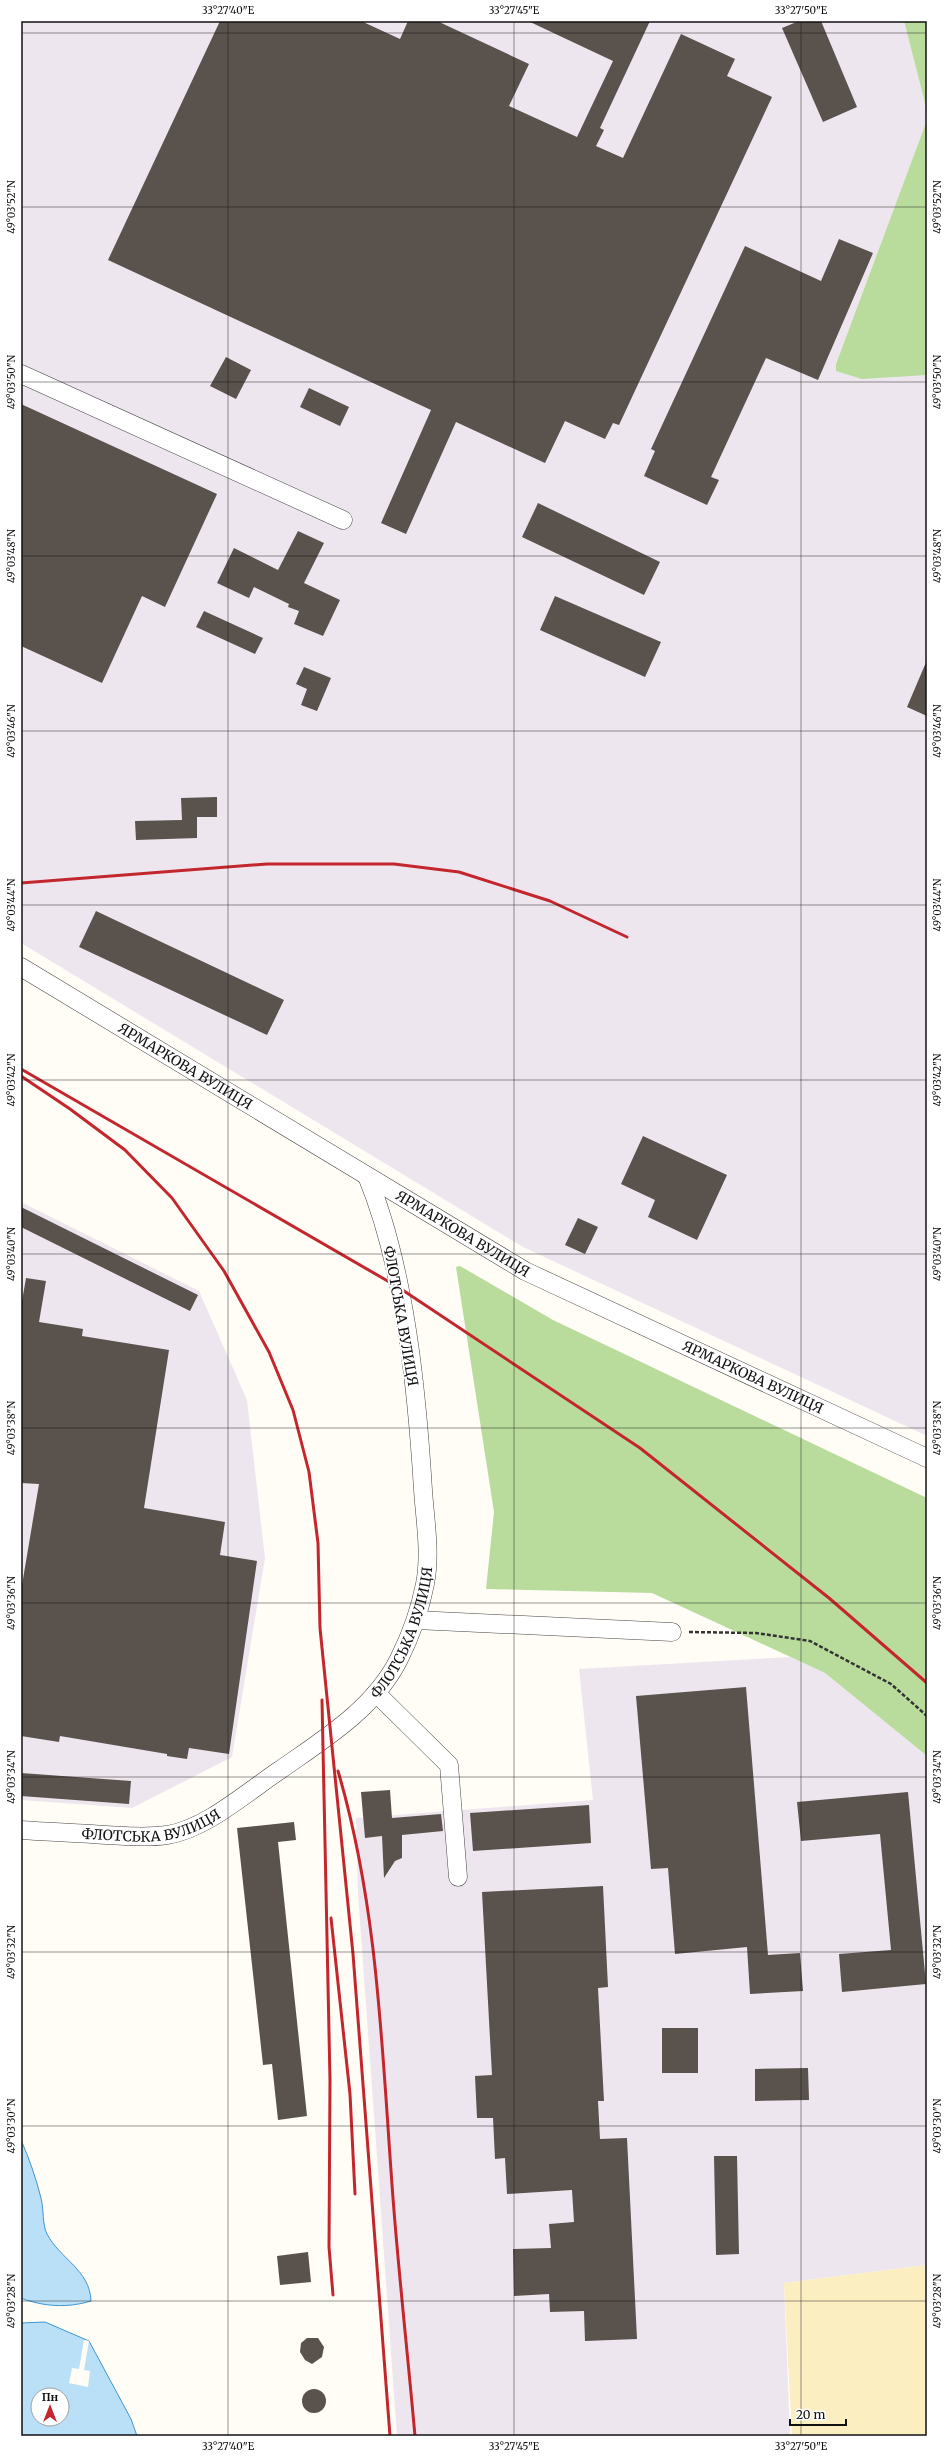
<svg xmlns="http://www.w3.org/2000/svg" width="948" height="2457" font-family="Merriweather,serif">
  <rect width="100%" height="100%" fill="#fffdf5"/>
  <!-- industrial -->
  <g fill="#eee6ef">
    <path d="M 21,21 L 904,21 L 927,111 L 927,120 L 836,364 L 836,371 L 927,375 L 927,1436 L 523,1247 L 21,943 Z"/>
    <path d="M 21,1202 L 199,1291 L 247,1400 L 265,1558 L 232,1757 L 132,1808 L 21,1800 Z"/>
    <path d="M 790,1657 L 825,1673 L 927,1756 L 927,2265 L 784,2283 L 790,2436 L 397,2436 L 358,1893 L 356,1818 L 593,1800 L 579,1669 Z"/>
  </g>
  <!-- forest -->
  <g fill="#b9dc9c">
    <path d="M 904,21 L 927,21 L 927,111 Z"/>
    <path d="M 927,120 L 927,375 L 862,379 L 836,371 L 836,364 Z"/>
    <path d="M 460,1266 L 553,1320 L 927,1498 L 927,1756 L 825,1673 L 652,1593 L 486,1589 L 494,1512 L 456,1267 Z"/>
  </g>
  <!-- sand -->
  <path fill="#fbeec1" d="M 927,2265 L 927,2436 L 792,2436 L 784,2283 Z"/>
  <!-- water -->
  <g fill="#b9e0f7" stroke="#3f96cf" fill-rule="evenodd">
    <path d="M 21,2140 C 29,2158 36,2178 41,2198 C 44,2209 42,2224 47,2234 C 60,2259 90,2270 91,2301 C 68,2308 44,2307 21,2298 Z"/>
    <path d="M 45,2322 L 89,2341 L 131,2419 L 137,2436 L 21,2436 L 21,2323 ZM 38,2395 L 62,2395 L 62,2419 L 38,2419 Z"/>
  </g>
  <!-- pier -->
  <path fill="#fffdf5" d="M 84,2340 L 89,2341 L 84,2370 L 90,2371 L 88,2387 L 69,2383 L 72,2368 L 79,2369 Z"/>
  <!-- building -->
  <g fill="#5a524d">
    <path d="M 220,21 L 361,21 L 400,39 L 408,21 L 437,21 L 529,64 L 509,106 L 577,137 L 613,61 L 528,21 L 650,21 L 600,128 L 604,130 L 596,146 L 623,158 L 681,34 L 735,59 L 727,76 L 772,97 L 619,425 L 613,423 L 605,439 L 565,421 L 545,463 L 456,422 L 406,534 L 381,523 L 431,410 L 108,260 Z"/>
    <path d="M 799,21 L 821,21 L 857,107 L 823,122 L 782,28 Z"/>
    <path d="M 839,239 L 873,253 L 818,380 L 766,358 L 711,477 L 719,480 L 707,505 L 644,476 L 655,451 L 651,449 L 745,246 L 821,281 Z"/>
    <path d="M 226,357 L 251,370 L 236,399 L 210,386 Z"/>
    <path d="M 309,388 L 349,407 L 340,426 L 300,407 Z"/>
    <path d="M 21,404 L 217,494 L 165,607 L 142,596 L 102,683 L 21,646 Z"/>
    <path d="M 538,503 L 660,562 L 644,595 L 522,537 Z"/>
    <path d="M 298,531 L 324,543 L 304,583 L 340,600 L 323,636 L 294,624 L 299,611 L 288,607 L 289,604 L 254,587 L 249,598 L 217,583 L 234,548 L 278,570 Z"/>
    <path d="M 555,596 L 661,642 L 645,677 L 540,630 Z"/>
    <path d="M 204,611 L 263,638 L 255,654 L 196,627 Z"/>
    <path d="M 927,660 L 927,716 L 907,707 Z"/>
    <path d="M 304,667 L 331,678 L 317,711 L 301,705 L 307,689 L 296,684 Z"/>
    <path d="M 217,797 L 217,817 L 197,817 L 197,838 L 136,840 L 135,821 L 182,820 L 181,798 Z"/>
    <path d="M 96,911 L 284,1000 L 267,1035 L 79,947 Z"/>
    <path d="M 643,1136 L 727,1175 L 697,1240 L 648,1217 L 655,1200 L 621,1184 Z"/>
    <path d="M 21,1207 L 198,1295 L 190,1311 L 21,1227 Z"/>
    <path d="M 578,1218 L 598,1227 L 585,1254 L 565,1245 Z"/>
    <path d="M 26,1278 L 46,1281 L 39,1322 L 83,1329 L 82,1336 L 169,1350 L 144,1508 L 225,1522 L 220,1555 L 257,1561 L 229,1754 L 189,1748 L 187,1759 L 167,1756 L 167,1754 L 60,1736 L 59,1742 L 21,1736 L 21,1591 L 39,1484 L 21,1483 L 21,1307 Z"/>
    <path d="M 746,1687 L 768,1955 L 800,1953 L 803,1991 L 750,1994 L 747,1947 L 675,1954 L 668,1868 L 651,1869 L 636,1696 Z"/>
    <path d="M 21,1773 L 131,1781 L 129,1804 L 21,1796 Z"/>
    <path d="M 390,1790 L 392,1818 L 441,1814 L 443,1831 L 402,1835 L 402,1858 L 395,1861 L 384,1878 L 382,1836 L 365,1838 L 361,1792 Z"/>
    <path d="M 908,1792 L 926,1984 L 842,1992 L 839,1954 L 891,1950 L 880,1834 L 801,1841 L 797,1802 Z"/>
    <path d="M 589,1805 L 591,1843 L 473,1851 L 470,1813 Z"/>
    <path d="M 294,1822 L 296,1840 L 278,1842 L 307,2116 L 278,2120 L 272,2064 L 263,2065 L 237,1828 Z"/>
    <path d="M 603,1886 L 608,1987 L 598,1988 L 604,2101 L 598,2101 L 600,2139 L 627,2138 L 637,2339 L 585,2341 L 584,2311 L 550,2312 L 549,2294 L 514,2296 L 513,2249 L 551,2248 L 549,2224 L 574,2222 L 572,2190 L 507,2194 L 505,2158 L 495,2159 L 493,2118 L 477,2118 L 475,2076 L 492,2075 L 482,1892 Z"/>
    <rect x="662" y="2028" width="36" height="45"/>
    <path d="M 808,2068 L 809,2100 L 755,2101 L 755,2069 Z"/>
    <path d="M 714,2156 L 737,2156 L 739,2254 L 716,2255 Z"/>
    <path d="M 308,2252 L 311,2282 L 280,2285 L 277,2256 Z"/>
    <path d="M 307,2338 L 318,2338 L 324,2347 L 322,2357 L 312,2364 L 305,2360 L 300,2352 L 301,2343 Z"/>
    <circle cx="314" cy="2401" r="12"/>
  </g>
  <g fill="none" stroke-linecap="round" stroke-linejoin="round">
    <defs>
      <g id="minor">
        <path d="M 21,374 L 343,520"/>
        <path id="s1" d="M 21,967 L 525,1271 L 927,1458"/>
        <path d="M 416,1620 L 672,1632"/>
        <path d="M 376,1693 L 449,1765 L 458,1877"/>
        <path id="s2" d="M 21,1830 C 49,1832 77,1833 106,1835 C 126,1836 146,1838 167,1835 C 206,1829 247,1792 280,1770 C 324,1739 374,1709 399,1659 C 411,1635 420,1610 425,1584 C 431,1553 425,1520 423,1490 C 417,1391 405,1268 367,1176"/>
      </g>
    </defs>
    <!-- minor casing -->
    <use href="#minor" stroke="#444" stroke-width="19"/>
    <!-- path -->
    <path stroke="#333" stroke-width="2.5" stroke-dasharray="4 2" stroke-linecap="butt" d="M 689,1632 L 756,1633 L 810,1641 L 891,1684 L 927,1716"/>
    <!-- minor -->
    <use href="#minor" stroke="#fff" stroke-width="18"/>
    <!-- rail -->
    <g stroke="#c4262e" stroke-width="3">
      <path d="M 21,883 L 267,864 L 394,864 L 459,872 L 550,901 L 627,937"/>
      <path d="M 21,1069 L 398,1287 L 640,1448 L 829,1598 L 927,1683"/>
      <path d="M 21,1076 L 70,1109 L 125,1150 L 172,1198 L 224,1271 L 269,1352 L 293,1410 L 309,1472 L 318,1543 L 320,1628 L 353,1954 L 390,2436"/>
      <path d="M 322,1700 L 330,2080 L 329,2247 L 333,2295"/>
      <path d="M 338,1771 C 379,1910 382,2055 393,2198 C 399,2277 408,2357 415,2436"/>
      <path d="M 331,1918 L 350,2094 L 355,2194"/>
    </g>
  </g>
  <!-- ticks -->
  <path fill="none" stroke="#111" stroke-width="1" stroke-opacity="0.45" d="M 228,21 L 228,2436M 514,21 L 514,2436M 801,21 L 801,2436M 21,33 L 927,33M 21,207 L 927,207M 21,382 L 927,382M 21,556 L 927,556M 21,731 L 927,731M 21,905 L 927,905M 21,1080 L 927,1080M 21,1254 L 927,1254M 21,1428 L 927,1428M 21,1603 L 927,1603M 21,1777 L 927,1777M 21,1952 L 927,1952M 21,2126 L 927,2126M 21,2301 L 927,2301"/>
  <g text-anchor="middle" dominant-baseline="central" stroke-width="4" stroke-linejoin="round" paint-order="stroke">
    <!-- street labels -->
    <g font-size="14" fill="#111" stroke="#fff">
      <text stroke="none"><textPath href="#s1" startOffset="192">ЯРМАРКОВА ВУЛИЦЯ</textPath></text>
      <text stroke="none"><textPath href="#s1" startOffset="516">ЯРМАРКОВА ВУЛИЦЯ</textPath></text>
      <text transform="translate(401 1316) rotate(80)">ФЛОТСЬКА ВУЛИЦЯ</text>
      <text stroke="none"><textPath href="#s1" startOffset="840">ЯРМАРКОВА ВУЛИЦЯ</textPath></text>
      <text stroke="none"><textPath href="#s2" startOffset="468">ФЛОТСЬКА ВУЛИЦЯ</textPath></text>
      <text stroke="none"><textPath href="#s2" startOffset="132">ФЛОТСЬКА ВУЛИЦЯ</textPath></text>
    </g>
  </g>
  <!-- border -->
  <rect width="948" height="2457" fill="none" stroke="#ffffff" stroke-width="44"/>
  <!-- north arrow -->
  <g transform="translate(50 2407)"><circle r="19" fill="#ffffff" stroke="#a0a0a0"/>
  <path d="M0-3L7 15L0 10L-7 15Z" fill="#c4262e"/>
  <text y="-6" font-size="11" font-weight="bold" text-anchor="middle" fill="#111111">Пн</text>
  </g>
  <!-- scale -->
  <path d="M790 2419v6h56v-6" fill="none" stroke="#111111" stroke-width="2"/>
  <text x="796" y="2419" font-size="12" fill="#111111" stroke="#ffffff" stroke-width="3" paint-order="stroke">20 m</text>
  <rect x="22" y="22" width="904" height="2413" fill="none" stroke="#111" stroke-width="1.5"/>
  <g font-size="10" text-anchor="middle" fill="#111">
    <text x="228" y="14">33°27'40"E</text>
    <text x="514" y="14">33°27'45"E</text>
    <text x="801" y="14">33°27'50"E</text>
    <text transform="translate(11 207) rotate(-90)" y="4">49°03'52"N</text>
    <text transform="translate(937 207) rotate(-90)" y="4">49°03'52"N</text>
    <text transform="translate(11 382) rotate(-90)" y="4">49°03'50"N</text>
    <text transform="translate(937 382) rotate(-90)" y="4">49°03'50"N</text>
    <text transform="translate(11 556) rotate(-90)" y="4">49°03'48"N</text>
    <text transform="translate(937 556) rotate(-90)" y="4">49°03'48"N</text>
    <text transform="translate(11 731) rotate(-90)" y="4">49°03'46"N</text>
    <text transform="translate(937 731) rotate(-90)" y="4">49°03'46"N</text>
    <text transform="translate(11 905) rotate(-90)" y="4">49°03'44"N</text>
    <text transform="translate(937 905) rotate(-90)" y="4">49°03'44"N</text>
    <text transform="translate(11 1080) rotate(-90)" y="4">49°03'42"N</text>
    <text transform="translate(937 1080) rotate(-90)" y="4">49°03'42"N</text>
    <text transform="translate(11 1254) rotate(-90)" y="4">49°03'40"N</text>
    <text transform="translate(937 1254) rotate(-90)" y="4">49°03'40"N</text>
    <text transform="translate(11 1428) rotate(-90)" y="4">49°03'38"N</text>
    <text transform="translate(937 1428) rotate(-90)" y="4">49°03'38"N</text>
    <text transform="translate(11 1603) rotate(-90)" y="4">49°03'36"N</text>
    <text transform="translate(937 1603) rotate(-90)" y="4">49°03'36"N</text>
    <text transform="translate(11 1777) rotate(-90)" y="4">49°03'34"N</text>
    <text transform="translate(937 1777) rotate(-90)" y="4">49°03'34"N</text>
    <text transform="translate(11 1952) rotate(-90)" y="4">49°03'32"N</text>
    <text transform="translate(937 1952) rotate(-90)" y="4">49°03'32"N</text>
    <text transform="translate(11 2126) rotate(-90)" y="4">49°03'30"N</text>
    <text transform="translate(937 2126) rotate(-90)" y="4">49°03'30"N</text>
    <text transform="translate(11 2301) rotate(-90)" y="4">49°03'28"N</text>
    <text transform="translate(937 2301) rotate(-90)" y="4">49°03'28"N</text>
    <text x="228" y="2450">33°27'40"E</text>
    <text x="514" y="2450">33°27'45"E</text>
    <text x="801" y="2450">33°27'50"E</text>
  </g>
</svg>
